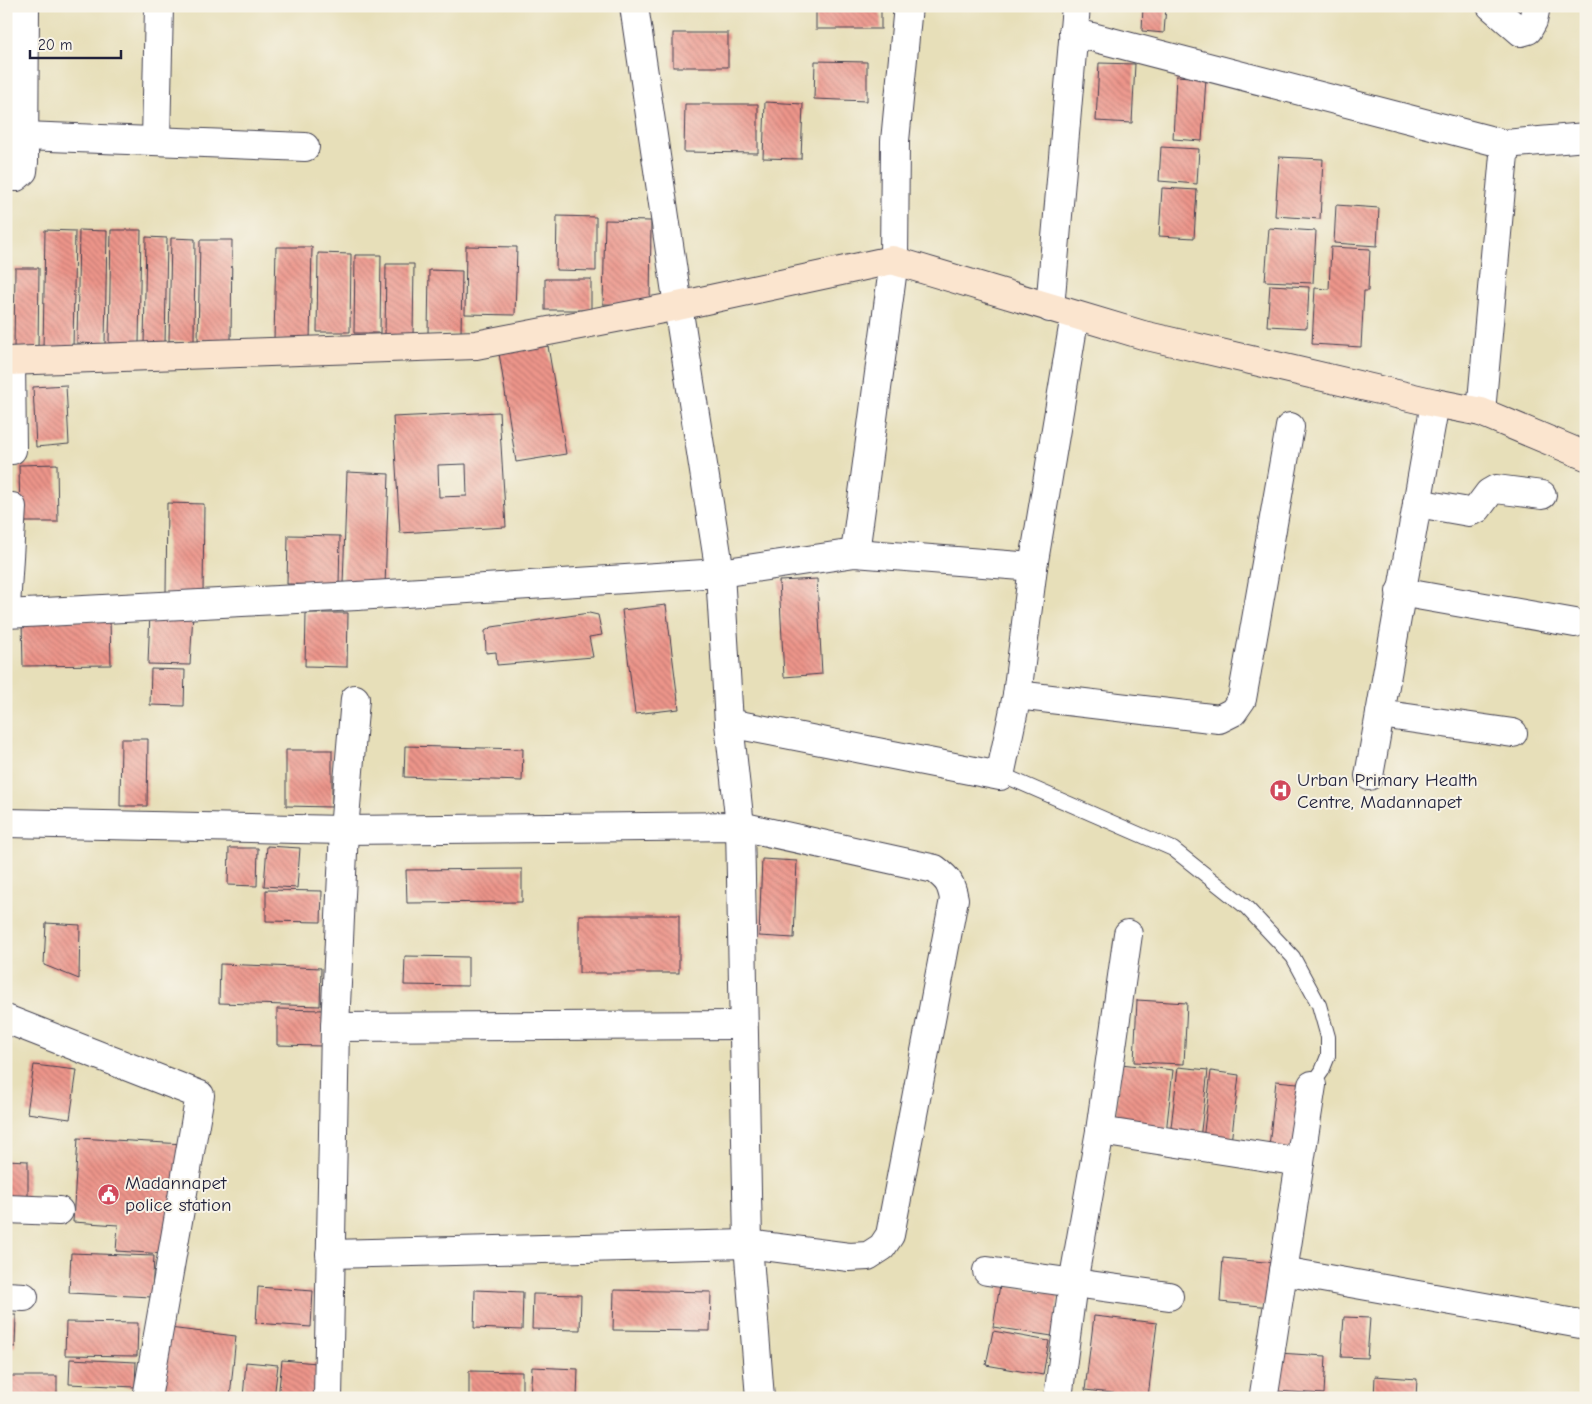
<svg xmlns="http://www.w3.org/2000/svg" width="1592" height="1404" font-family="'Comic Neue',sans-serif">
  <defs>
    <pattern id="building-back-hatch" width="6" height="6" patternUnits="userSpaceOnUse" patternTransform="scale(1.25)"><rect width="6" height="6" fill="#ed958a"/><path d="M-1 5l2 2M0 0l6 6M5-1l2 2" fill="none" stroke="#c07972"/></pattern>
  </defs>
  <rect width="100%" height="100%" fill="#f7f3e8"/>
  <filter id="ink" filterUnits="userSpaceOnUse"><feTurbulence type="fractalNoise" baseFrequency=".02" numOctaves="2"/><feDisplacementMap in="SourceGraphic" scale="10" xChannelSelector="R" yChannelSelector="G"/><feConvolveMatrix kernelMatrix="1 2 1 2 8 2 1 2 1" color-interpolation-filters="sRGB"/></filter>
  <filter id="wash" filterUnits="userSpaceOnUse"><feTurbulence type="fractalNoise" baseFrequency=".0096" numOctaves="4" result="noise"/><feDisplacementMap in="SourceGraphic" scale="20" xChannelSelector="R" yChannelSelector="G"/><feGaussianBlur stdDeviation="1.12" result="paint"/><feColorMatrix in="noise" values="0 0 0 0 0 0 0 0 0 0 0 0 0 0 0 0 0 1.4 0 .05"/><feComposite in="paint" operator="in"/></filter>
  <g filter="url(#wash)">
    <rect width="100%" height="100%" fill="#e7dfb9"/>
    <g id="blocks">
      <!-- building -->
      <g fill="url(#building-back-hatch)" fill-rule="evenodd">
        <rect x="816" y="6" width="65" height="23"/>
        <path d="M 1143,6 L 1166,6 L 1164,33 L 1142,31 Z"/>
        <path d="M 1405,6 L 1418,6 L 1412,12 Z"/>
        <rect x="673" y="33" width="55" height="34"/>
        <path d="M 815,61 L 867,62 L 867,101 L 814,99 Z"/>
        <path d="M 1099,63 L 1135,64 L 1132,123 L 1096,121 Z"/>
        <path d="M 1176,76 L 1206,78 L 1202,141 L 1173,139 Z"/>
        <path d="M 765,102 L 803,104 L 801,159 L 763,158 Z"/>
        <path d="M 685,104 L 758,104 L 758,153 L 684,152 Z"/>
        <rect x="6" y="123" width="6" height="38"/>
        <path d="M 1161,147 L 1199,149 L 1197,184 L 1159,181 Z"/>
        <path d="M 1279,157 L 1323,159 L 1320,219 L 1275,216 Z"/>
        <path d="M 1162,188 L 1197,190 L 1194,238 L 1159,236 Z"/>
        <path d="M 1336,205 L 1379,208 L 1377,246 L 1334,243 Z"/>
        <path d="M 557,216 L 596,217 L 596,271 L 556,270 Z"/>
        <path d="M 605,220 L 651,221 L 650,305 L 603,304 Z"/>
        <path d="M 1269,228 L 1316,231 L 1313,283 L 1265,281 Z"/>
        <path d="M 45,230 L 75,231 L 73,349 L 43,349 Z"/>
        <path d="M 79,230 L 107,231 L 105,344 L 77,343 Z"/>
        <path d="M 111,230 L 141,230 L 139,344 L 109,343 Z"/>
        <path d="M 146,237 L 167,238 L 165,345 L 144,345 Z"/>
        <path d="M 171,238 L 195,239 L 194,341 L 169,341 Z"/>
        <path d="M 200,240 L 232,240 L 231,341 L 198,340 Z"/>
        <path d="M 466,246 L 517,247 L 515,315 L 465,314 Z"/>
        <path d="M 276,247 L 312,247 L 310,341 L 274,340 Z"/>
        <path d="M 1331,247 L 1370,249 L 1368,291 L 1364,291 L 1361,347 L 1312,344 L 1315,288 L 1329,289 Z"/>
        <path d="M 318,253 L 351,254 L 350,332 L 317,332 Z"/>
        <path d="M 355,255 L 381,255 L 380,333 L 354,333 Z"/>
        <path d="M 386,264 L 414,264 L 413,336 L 385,335 Z"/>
        <path d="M 15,268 L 39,268 L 38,349 L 14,348 Z"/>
        <path d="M 429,270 L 462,271 L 461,334 L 428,333 Z"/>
        <rect x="545" y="279" width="46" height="31"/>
        <path d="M 1270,285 L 1309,287 L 1307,328 L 1267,326 Z"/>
        <path d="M 548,346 L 566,454 L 516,462 L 499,353 Z"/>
        <path d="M 66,385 L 69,444 L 36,447 L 33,387 Z"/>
        <path d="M 499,412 L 506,527 L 400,533 L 393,417 ZM 466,464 L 467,496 L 439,497 L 438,465 Z"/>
        <path d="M 57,464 L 58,522 L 20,522 L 19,465 Z"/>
        <path d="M 347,472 L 389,474 L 385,586 L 343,584 Z"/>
        <path d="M 167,503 L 204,504 L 203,594 L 166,593 Z"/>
        <path d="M 288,535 L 340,536 L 339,585 L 287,584 Z"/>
        <path d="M 817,579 L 822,674 L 784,677 L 779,581 Z"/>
        <path d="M 666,605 L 679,709 L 635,714 L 622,610 Z"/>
        <path d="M 150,612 L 193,613 L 190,665 L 148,664 Z"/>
        <path d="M 306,613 L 348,613 L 347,667 L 305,666 Z"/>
        <path d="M 589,613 L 598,615 L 602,635 L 589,637 L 593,657 L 497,665 L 496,652 L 486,653 L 485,631 L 492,627 Z"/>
        <path d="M 110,620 L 111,665 L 23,666 L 22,621 Z"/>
        <path d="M 151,669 L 185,670 L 184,706 L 150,705 Z"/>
        <path d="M 121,739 L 148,739 L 147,806 L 120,806 Z"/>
        <path d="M 405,746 L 523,749 L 522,781 L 404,777 Z"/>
        <path d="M 286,750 L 332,750 L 332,807 L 286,806 Z"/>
        <path d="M 267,846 L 300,848 L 297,888 L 264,886 Z"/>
        <path d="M 229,848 L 258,848 L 257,886 L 228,885 Z"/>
        <path d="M 762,859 L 797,861 L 794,938 L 759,936 Z"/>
        <path d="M 522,869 L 522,902 L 407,903 L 406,870 Z"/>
        <path d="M 266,890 L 322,891 L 321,922 L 266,921 Z"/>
        <rect x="579" y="915" width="100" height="58"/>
        <path d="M 46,923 L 80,925 L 79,979 L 44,965 Z"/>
        <path d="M 405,956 L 468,957 L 468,986 L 404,985 Z"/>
        <path d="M 220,964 L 321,968 L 320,1006 L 219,1003 Z"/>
        <path d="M 1137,1000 L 1187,1003 L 1184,1064 L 1134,1062 Z"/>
        <path d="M 277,1009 L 323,1010 L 323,1046 L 277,1045 Z"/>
        <path d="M 1121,1064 L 1173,1070 L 1166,1133 L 1114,1128 Z"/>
        <path d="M 34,1065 L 77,1070 L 70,1119 L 27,1113 Z"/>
        <path d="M 1178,1067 L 1208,1070 L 1200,1139 L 1170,1136 Z"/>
        <path d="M 1211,1071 L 1239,1075 L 1231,1143 L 1203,1140 Z"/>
        <path d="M 1276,1081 L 1308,1084 L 1300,1151 L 1269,1147 Z"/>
        <path d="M 78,1138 L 184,1144 L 166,1254 L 116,1251 L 118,1225 L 73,1222 Z"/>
        <path d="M 6,1160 L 28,1161 L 28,1201 L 6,1201 Z"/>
        <path d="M 71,1253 L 154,1256 L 152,1297 L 69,1293 Z"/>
        <path d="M 1223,1258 L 1275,1263 L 1271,1307 L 1220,1302 Z"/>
        <path d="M 1000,1285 L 1059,1294 L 1052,1336 L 993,1327 Z"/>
        <path d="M 258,1287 L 313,1291 L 311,1327 L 256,1323 Z"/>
        <path d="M 475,1290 L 523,1292 L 522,1330 L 474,1328 Z"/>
        <path d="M 614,1290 L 711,1292 L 710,1331 L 613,1330 Z"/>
        <path d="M 533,1294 L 581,1295 L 580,1330 L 532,1329 Z"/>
        <path d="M 6,1315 L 16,1315 L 15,1347 L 6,1346 Z"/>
        <path d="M 1094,1316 L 1157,1323 L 1148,1397 L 1085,1390 Z"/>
        <path d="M 1344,1317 L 1370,1318 L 1367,1358 L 1341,1357 Z"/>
        <path d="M 66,1322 L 138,1323 L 137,1356 L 65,1355 Z"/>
        <path d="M 169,1328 L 236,1336 L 230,1398 L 162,1398 Z"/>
        <path d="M 993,1331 L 1049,1341 L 1043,1375 L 986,1365 Z"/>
        <path d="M 1278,1353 L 1326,1356 L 1324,1394 L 1275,1391 Z"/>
        <path d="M 70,1359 L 136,1362 L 135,1387 L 69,1384 Z"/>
        <path d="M 282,1360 L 317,1363 L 314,1398 L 278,1398 Z"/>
        <path d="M 246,1362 L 278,1365 L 274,1398 L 243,1398 Z"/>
        <path d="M 532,1367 L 578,1369 L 577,1398 L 530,1398 Z"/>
        <path d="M 469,1371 L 522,1372 L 522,1398 L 469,1398 Z"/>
        <rect x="8" y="1376" width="49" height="22"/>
        <path d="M 1375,1376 L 1417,1379 L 1416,1398 L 1374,1398 Z"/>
      </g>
    </g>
  </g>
  <g filter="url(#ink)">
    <use href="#blocks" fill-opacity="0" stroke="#403e4e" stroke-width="1"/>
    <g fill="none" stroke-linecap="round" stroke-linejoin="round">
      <defs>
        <path id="lane" d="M 1000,776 L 1012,779 L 1173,849 L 1246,907 L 1293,957 L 1319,1005 L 1328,1037 L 1328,1056 L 1322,1071 L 1312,1085"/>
        <g id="street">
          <path d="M 634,6 L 678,306 L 720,573 L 729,723 L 740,826 L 748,1244 L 760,1398"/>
          <path d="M 1491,6 L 1521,32 L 1528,30 L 1533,21 L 1536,6"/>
          <path d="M 1073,32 L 1505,144 L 1586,137"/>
          <path d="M 24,136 L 305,147"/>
          <path d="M 156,140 L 159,6"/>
          <path d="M 6,177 L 16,177 L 23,171 L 24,162 L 25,6"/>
          <path d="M 1050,308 L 1076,6"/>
          <path d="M 11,361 L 12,450"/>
          <path d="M 1481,412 L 1505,144"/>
          <path d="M 1417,503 L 1469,512 L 1477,509 L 1489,493 L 1496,489 L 1542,495"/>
          <path d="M 855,553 L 894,261 L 895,141 L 908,6"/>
          <path d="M 1400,592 L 1575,623"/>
          <path d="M 6,607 L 12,507"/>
          <path d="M 6,614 L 357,596 L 720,573 L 855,553 L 1033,567"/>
          <path d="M 1017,695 L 1219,719 L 1233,712 L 1242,699 L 1290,427"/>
          <path d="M 1380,714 L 1513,733"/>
          <path d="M 729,723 L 1000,776 L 1017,695 L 1033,567 L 1075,315"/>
          <path d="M 1369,776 L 1435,403"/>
          <path d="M 6,823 L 344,830 L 740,826 L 935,869 C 948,879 951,883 954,899 L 890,1235 L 882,1247 L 868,1256 L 849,1257 L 748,1244 L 330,1254"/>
          <path d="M 6,1019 L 200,1095 L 147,1398"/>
          <path d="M 335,1027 L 743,1025"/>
          <path d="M 1100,1131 L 1300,1162"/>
          <path d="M 6,1209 L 59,1211"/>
          <path d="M 987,1271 L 1169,1296"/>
          <path d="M 1283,1271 L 1586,1325"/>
          <path d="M 6,1296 L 24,1297"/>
          <path d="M 1264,1394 L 1312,1085"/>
          <path d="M 328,1398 L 335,1027 L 344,830 L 355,699"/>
          <path d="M 1058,1398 L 1073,1283 L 1100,1131 L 1128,934"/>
        </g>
        <path id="secondary" d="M 6,361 L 476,345 L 678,306 L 892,260 L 1143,335 L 1435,403 L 1481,412 L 1586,456"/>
      </defs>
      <!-- lane casing -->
      <use href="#lane" stroke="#403e4e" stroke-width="16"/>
      <!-- street casing -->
      <use href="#street" stroke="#403e4e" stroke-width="30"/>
      <!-- secondary casing -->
      <use href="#secondary" stroke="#403e4e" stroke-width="30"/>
      <!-- lane -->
      <use href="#lane" stroke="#fff" stroke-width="14"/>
      <!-- street -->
      <use href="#street" stroke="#fff" stroke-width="28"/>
      <!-- secondary -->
      <use href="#secondary" stroke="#fbe5cf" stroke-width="28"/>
    </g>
  </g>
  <!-- icons -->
  <defs>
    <symbol id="hospital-disc" viewBox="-11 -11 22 22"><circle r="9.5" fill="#d1495b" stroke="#f7f3e8"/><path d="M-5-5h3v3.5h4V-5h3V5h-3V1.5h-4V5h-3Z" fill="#fff"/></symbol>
    <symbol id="civic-disc" viewBox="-11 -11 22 22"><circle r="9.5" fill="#d1495b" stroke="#f7f3e8"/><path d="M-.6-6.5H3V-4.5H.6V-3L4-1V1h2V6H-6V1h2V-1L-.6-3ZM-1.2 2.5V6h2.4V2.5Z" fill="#fff"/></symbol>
  </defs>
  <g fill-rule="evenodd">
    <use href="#hospital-disc" x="1268" y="778" width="25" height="25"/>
    <use href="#civic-disc" x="96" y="1182" width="25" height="25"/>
  </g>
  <g text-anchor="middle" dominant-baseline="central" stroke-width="4" stroke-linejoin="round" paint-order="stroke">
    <!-- poi labels -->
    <g font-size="19" fill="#22223b" stroke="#f7f3e8" text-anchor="start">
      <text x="1297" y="780">Urban Primary Health<tspan x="1297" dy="22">Centre, Madannapet</tspan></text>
      <text x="125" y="1183">Madannapet<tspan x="125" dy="22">police station</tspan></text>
    </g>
  </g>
  <!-- margin -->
  <rect width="1592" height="1404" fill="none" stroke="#f7f3e8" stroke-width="25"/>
  <!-- scale -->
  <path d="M30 50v8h91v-8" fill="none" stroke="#22223b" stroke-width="2.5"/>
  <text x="38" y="50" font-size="15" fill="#22223b" stroke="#f7f3e8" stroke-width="4" paint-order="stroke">20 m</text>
</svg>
